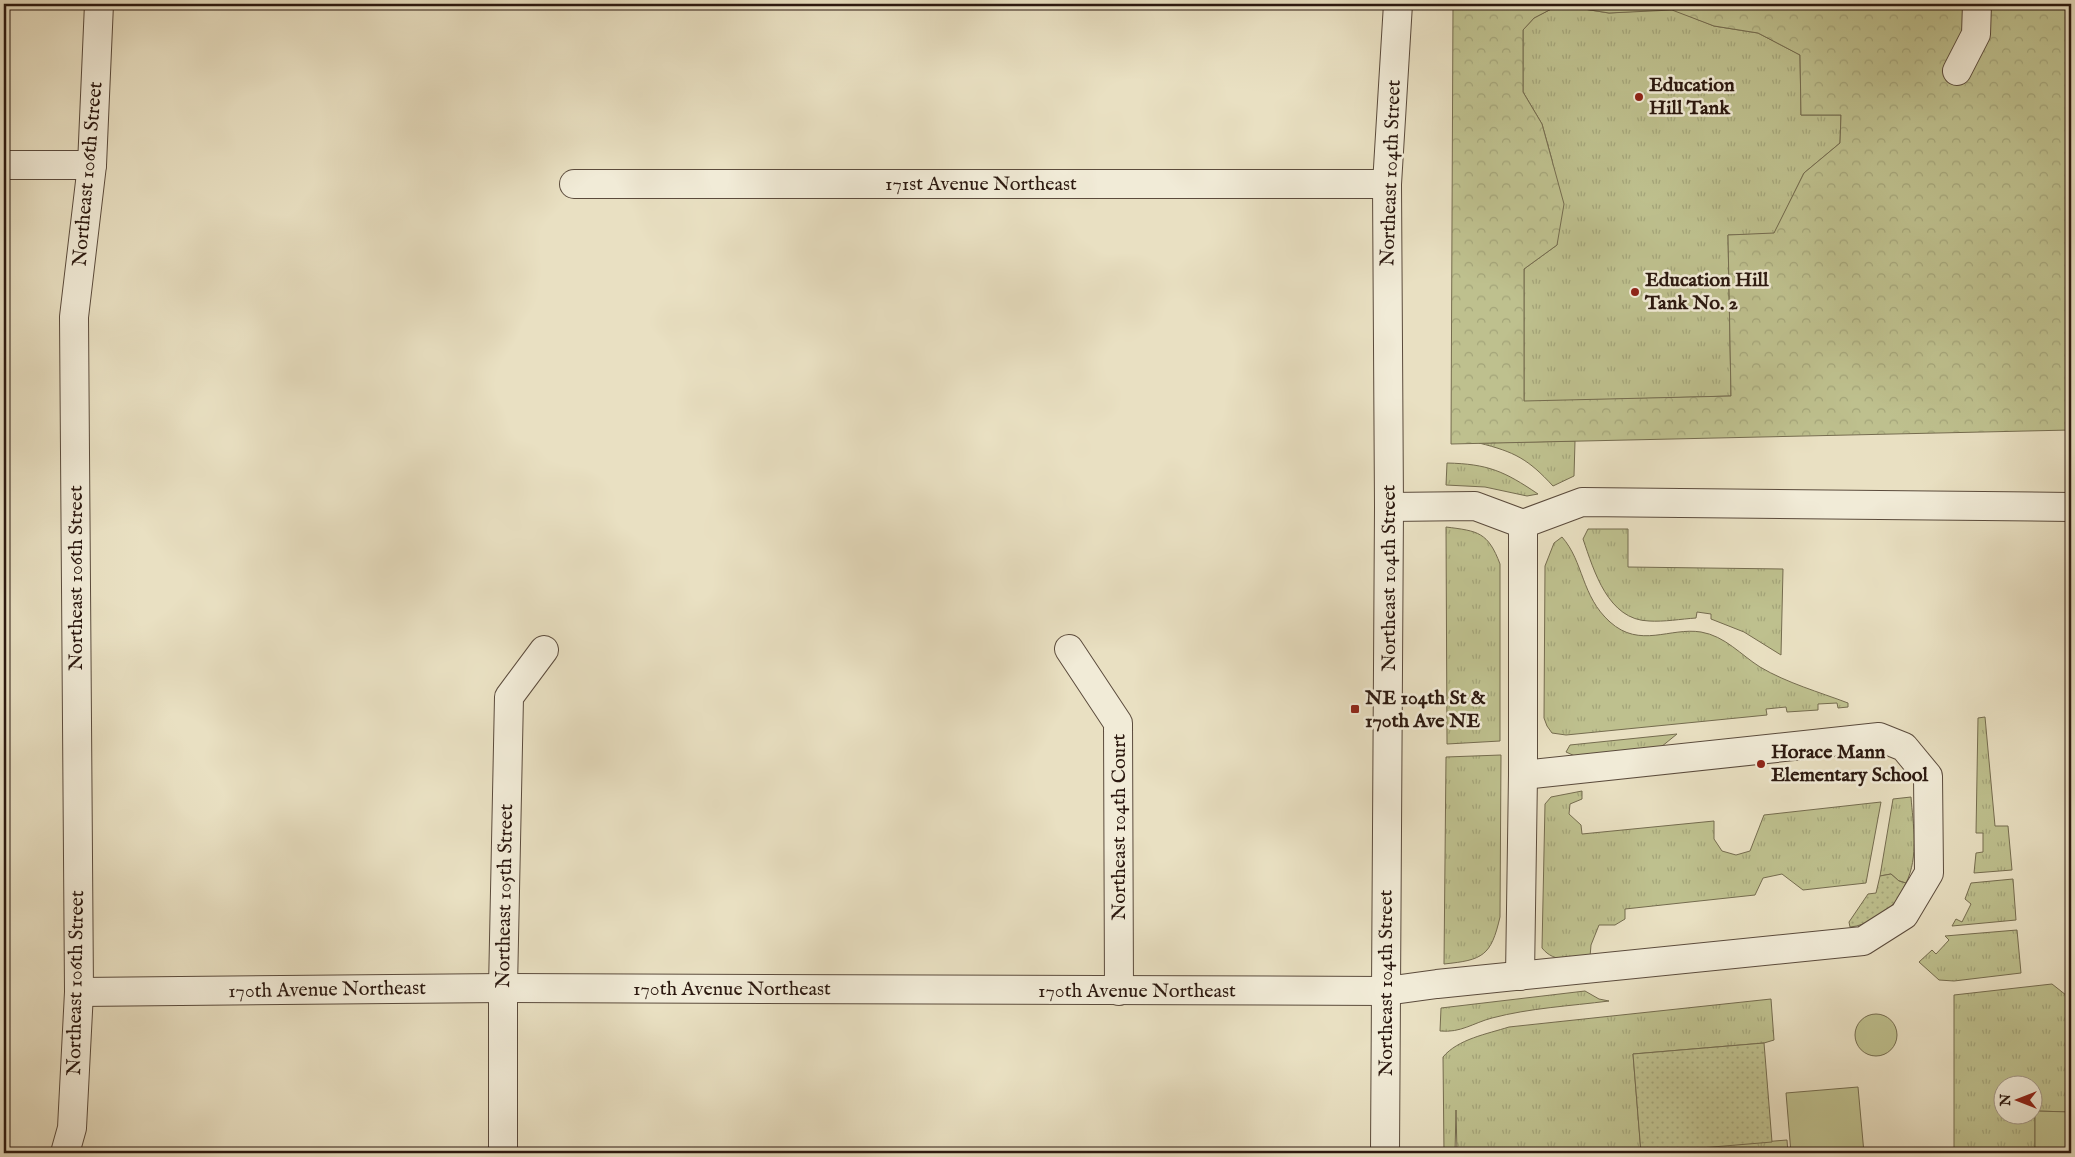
<svg xmlns="http://www.w3.org/2000/svg" width="2075" height="1157" font-family="'IM FELL English',serif">
  <defs>
    <pattern id="grass-tufts" width="24" height="20" patternUnits="userSpaceOnUse" patternTransform="scale(1.25)"><rect width="24" height="20" fill="#bec08e"/><path d="M3 7l-1-3M5 7V3M7 7l1-3M15 17l-1-3M17 17v-4M19 17l1-3" fill="none" stroke="#a3a479"/></pattern>
    <pattern id="forest-crowns" width="20" height="18" patternUnits="userSpaceOnUse" patternTransform="scale(1.25)"><rect width="20" height="18" fill="#bec08e"/><path d="M2 6a3 3 0 1 1 6 0M12 15a3 3 0 1 1 6 0" fill="none" stroke="#a3a479"/></pattern>
    <pattern id="park-dots" width="8" height="8" patternUnits="userSpaceOnUse" patternTransform="scale(1.25)"><rect width="8" height="8" fill="#bec08e"/><path d="M2 2h.1M6 6h.1" fill="none" stroke="#a3a479" stroke-width="1.8" stroke-linecap="round"/></pattern>
  </defs>
  <rect width="100%" height="100%" fill="#e9e0c2"/>
  <filter id="stains"><feTurbulence type="fractalNoise" baseFrequency=".004" numOctaves="4"/><feColorMatrix values="0 0 0 0 .2 0 0 0 0 .09 0 0 0 0 .02 0 0 0 .5 -.17"/></filter>
  <radialGradient id="worn" r=".72"><stop offset=".6" stop-color="#630" stop-opacity="0"/><stop offset="1" stop-color="#630" stop-opacity=".3"/></radialGradient>
  <!-- grass -->
  <g fill="url(#grass-tufts)" stroke="#756c4f" fill-rule="evenodd">
    <path d="M 1559,5 L 1609,13 L 1672,9 L 1714,26 L 1758,33 L 1800,55 L 1801,115 L 1841,115 L 1840,143 L 1804,173 L 1774,234 L 1728,235 L 1731,396 L 1524,402 L 1524,269 L 1557,245 L 1552,160 L 1542,124 L 1523,92 L 1523,30 L 1534,18 Z"/>
    <path d="M 1575,441 L 1574,476 L 1553,486 C 1528,459 1515,452 1479,443 Z"/>
    <path d="M 1447,463 C 1488,464 1504,471 1538,494 L 1527,496 L 1485,487 L 1446,485 Z"/>
    <path d="M 1446,527 C 1478,531 1488,532 1500,564 L 1500,741 L 1447,744 Z"/>
    <path d="M 1588,529 L 1628,529 L 1628,567 L 1783,569 L 1781,655 L 1744,632 L 1711,619 L 1711,614 L 1697,612 L 1696,618 C 1681,619 1664,622 1649,621 C 1608,620 1594,571 1583,539 Z"/>
    <path d="M 1562,537 C 1584,562 1581,596 1610,622 C 1640,649 1670,627 1701,632 C 1725,636 1741,655 1760,667 C 1787,683 1819,692 1848,703 L 1848,707 L 1838,708 L 1837,703 L 1818,704 L 1818,710 L 1787,712 L 1786,707 L 1766,709 L 1767,715 L 1566,735 L 1552,733 L 1547,726 L 1544,718 L 1545,566 L 1554,543 Z"/>
    <path d="M 1985,717 L 1995,826 L 2008,826 L 2012,870 L 1974,873 L 1976,853 L 1983,852 L 1983,833 L 1976,833 L 1978,718 Z"/>
    <path d="M 1677,734 L 1661,747 L 1575,756 L 1566,752 L 1570,745 Z"/>
    <path d="M 1501,755 L 1500,917 C 1491,956 1483,960 1444,964 L 1446,757 Z"/>
    <path d="M 1582,791 L 1582,799 L 1570,804 L 1569,814 L 1581,825 L 1582,834 L 1714,821 L 1714,839 L 1722,851 L 1736,855 L 1750,851 L 1764,815 L 1881,802 L 1866,883 L 1803,890 L 1782,874 L 1763,878 L 1755,895 L 1625,909 L 1625,919 L 1615,925 L 1599,925 L 1591,945 L 1590,957 C 1571,958 1555,964 1542,948 L 1545,804 L 1551,797 Z"/>
    <path d="M 1911,797 C 1913,824 1919,857 1906,883 L 1899,881 L 1891,874 L 1880,876 L 1893,799 Z"/>
    <path d="M 2013,879 L 2016,920 L 1952,926 L 1956,919 L 1962,922 L 1971,904 L 1965,899 L 1971,883 Z"/>
    <path d="M 2017,930 L 2021,973 L 1954,981 L 1939,980 L 1919,962 L 1932,950 L 1936,954 L 1949,940 L 1945,936 Z"/>
    <path d="M 2052,984 L 2071,999 L 2071,1112 L 2035,1111 L 2035,1153 L 1954,1153 L 1954,995 ZM 2002,1084 L 2032,1084 L 2032,1114 L 2002,1114 Z"/>
    <path d="M 1585,991 L 1599,999 L 1609,1001 C 1570,1006 1530,1008 1492,1018 C 1473,1023 1461,1033 1440,1031 L 1441,1008 Z"/>
    <path d="M 1771,999 L 1774,1040 L 1764,1043 L 1633,1054 L 1641,1152 L 1787,1140 L 1788,1153 L 1457,1153 L 1456,1110 L 1455,1153 L 1444,1153 L 1443,1057 C 1458,1039 1487,1034 1509,1027 Z"/>
  </g>
  <!-- forest -->
  <path fill="url(#forest-crowns)" stroke="#756c4f" fill-rule="evenodd" d="M 1453,4 L 2071,4 L 2071,430 L 1451,444 ZM 1559,5 L 1609,13 L 1672,10 L 1714,26 L 1758,33 L 1800,55 L 1801,115 L 1841,115 L 1840,143 L 1804,173 L 1774,233 L 1728,235 L 1731,396 L 1524,401 L 1524,269 L 1557,245 L 1564,204 L 1542,124 L 1523,92 L 1523,30 L 1534,18 Z"/>
  <!-- park -->
  <g fill="url(#park-dots)" stroke="#756c4f">
    <path d="M 1891,874 L 1899,881 L 1906,883 C 1903,888 1901,896 1896,901 C 1886,913 1866,926 1850,927 L 1849,922 L 1868,894 L 1876,893 L 1880,876 Z"/>
    <path d="M 1764,1043 L 1772,1142 L 1641,1153 L 1633,1054 Z"/>
  </g>
  <!-- pitch -->
  <g fill="#bec08e" stroke="#756c4f">
    <circle cx="1876" cy="1035" r="21"/>
    <path d="M 1858,1087 L 1864,1153 L 1791,1153 L 1786,1093 Z"/>
    <path d="M 2035,1111 L 2071,1112 L 2071,1153 L 2035,1153 Z"/>
  </g>
  <g fill="none" stroke-linecap="round" stroke-linejoin="round">
    <defs>
      <g id="minor">
        <path d="M 1957,71 L 1976,34 L 1977,4"/>
        <path d="M 4,165 L 92,165"/>
        <path d="M 574,184 L 1387,184"/>
        <path d="M 1389,507 L 1475,506 L 1523,524 L 1582,502 L 2071,507"/>
        <path d="M 1069,649 L 1118,723 L 1119,991"/>
        <path d="M 1520,976 L 1523,775 L 1523,524"/>
        <path d="M 79,992 L 503,988 L 1386,991 L 1437,984 L 1863,941 L 1904,915 L 1929,873 L 1928,776 L 1904,747 L 1879,737 L 1523,775"/>
        <path d="M 65,1153 L 72,1128 L 79,992 L 74,317 L 92,165 L 99,4"/>
        <path d="M 503,1153 L 503,988 L 509,697 L 544,650"/>
        <path d="M 1385,1153 L 1389,507 L 1387,184 L 1398,4"/>
      </g>
    </defs>
    <!-- minor casing -->
    <use href="#minor" stroke="#5b4b3c" stroke-width="30"/>
    <!-- minor -->
    <use href="#minor" stroke="#f1ebd7" stroke-width="28"/>
  </g>
  <!-- markers -->
  <g fill="#8f2418" stroke="#f1ebd7" stroke-width="2">
    <circle cx="1639" cy="97" r="5"/>
    <circle cx="1635" cy="292" r="5"/>
    <rect x="1350" y="704" width="10" height="10" rx="2.5"/>
    <circle cx="1761" cy="764" r="5"/>
  </g>
  <g text-anchor="middle" dominant-baseline="central" stroke-width="5" stroke-linejoin="round" paint-order="stroke">
    <!-- poi labels -->
    <g font-size="20" font-weight="bold" fill="#2c1910" stroke="#f1ebd7" text-anchor="start">
      <text x="1649" y="85">Education<tspan x="1649" dy="23">Hill Tank</tspan></text>
      <text x="1645" y="280">Education Hill<tspan x="1645" dy="23">Tank No. 2</tspan></text>
      <text x="1365" y="698">NE 104th St &amp;<tspan x="1365" dy="23">170th Ave NE</tspan></text>
      <text x="1771" y="752">Horace Mann<tspan x="1771" dy="23">Elementary School</tspan></text>
    </g>
    <!-- street labels -->
    <g font-size="20" fill="#2c1910" stroke="#f1ebd7">
      <text transform="translate(1391 173) rotate(-88)">Northeast 104th Street</text>
      <text transform="translate(88 174) rotate(-85)">Northeast 106th Street</text>
      <text x="981" y="184">171st Avenue Northeast</text>
      <text transform="translate(76 578) rotate(-90)">Northeast 106th Street</text>
      <text transform="translate(1389 578) rotate(-90)">Northeast 104th Street</text>
      <text transform="translate(1119 827) rotate(-90)">Northeast 104th Court</text>
      <text transform="translate(505 896) rotate(-89)">Northeast 105th Street</text>
      <text transform="translate(76 983) rotate(-89)">Northeast 106th Street</text>
      <text transform="translate(1386 983) rotate(-90)">Northeast 104th Street</text>
      <text x="732" y="989">170th Avenue Northeast</text>
      <text transform="translate(327 990) rotate(-1)">170th Avenue Northeast</text>
      <text x="1137" y="991">170th Avenue Northeast</text>
    </g>
  </g>
  <!-- margin -->
  <rect width="2075" height="1157" fill="none" stroke="#e9e0c2" stroke-width="20"/>
  <rect x="5" y="5" width="2065" height="1147" fill="none" stroke="#2c1910" stroke-width="2.5"/>
  <rect x="10" y="10" width="2055" height="1137" fill="none" stroke="#2c1910"/>
  <!-- north arrow -->
  <g transform="translate(2018 1100) rotate(270)"><circle r="24" fill="#f1ebd7" stroke="#a29787"/>
  <path d="M0-4L9 19L0 12L-9 19Z" fill="#8f2418"/>
  <text y="-8" font-size="14" font-weight="bold" text-anchor="middle" fill="#2c1910">N</text>
  </g>
  <rect width="100%" height="100%" filter="url(#stains)"/>
  <rect width="100%" height="100%" fill="url(#worn)"/>
</svg>
